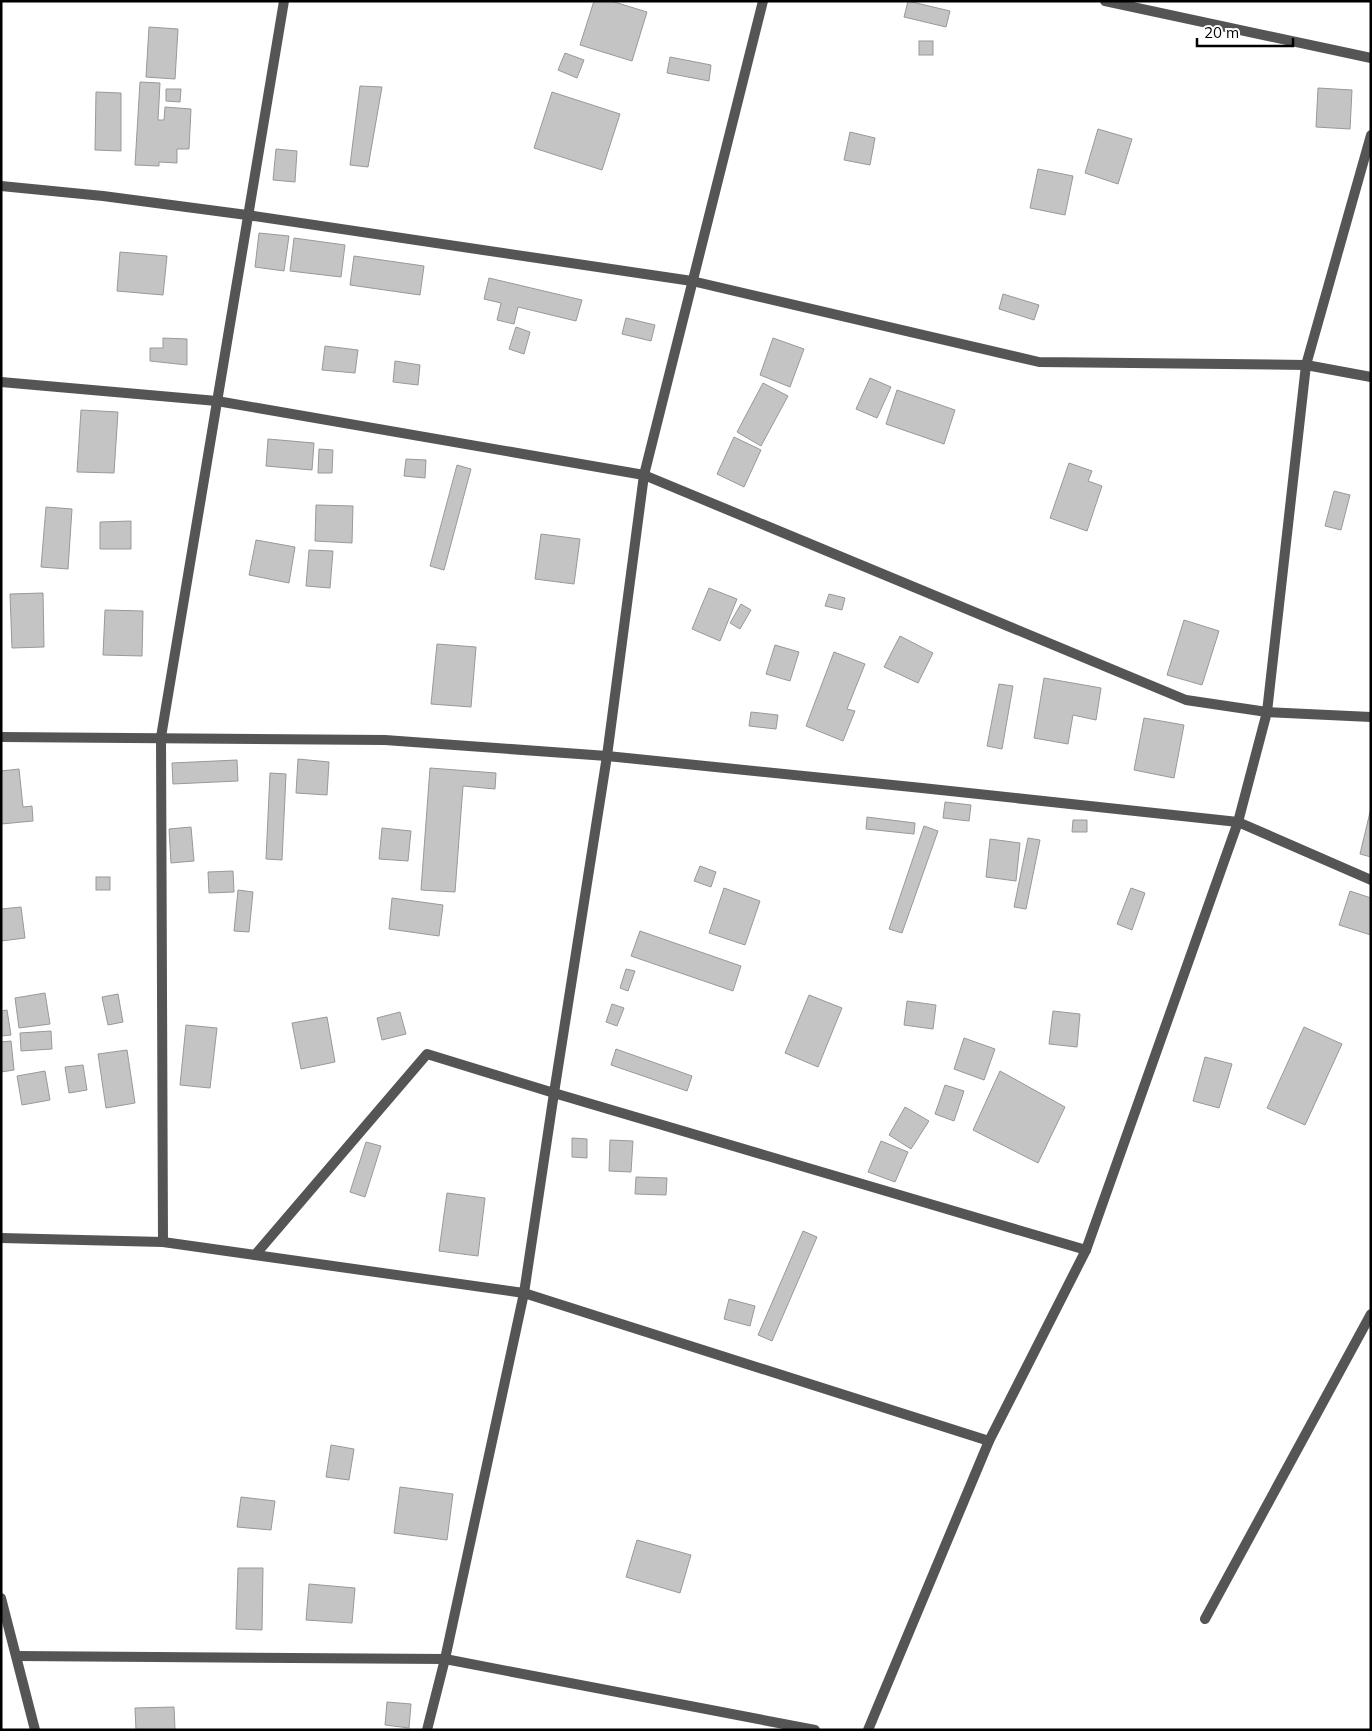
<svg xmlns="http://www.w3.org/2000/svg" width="1372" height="1731" font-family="Mulish,sans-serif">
  <rect width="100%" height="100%" fill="#fff"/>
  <!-- building -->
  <g fill="#c4c4c4" stroke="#999">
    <path d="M 594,1 L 611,1 L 647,12 L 632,61 L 580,45 Z"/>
    <path d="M 908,1 L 950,11 L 946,27 L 904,17 Z"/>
    <path d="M 149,27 L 178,29 L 175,79 L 146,77 Z"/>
    <rect x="919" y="41" width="14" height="14"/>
    <path d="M 565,53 L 584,60 L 577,78 L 558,70 Z"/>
    <path d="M 670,57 L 711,65 L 709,81 L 667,73 Z"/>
    <path d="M 140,82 L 160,83 L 158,120 L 164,120 L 165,107 L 191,109 L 189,149 L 177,149 L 177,163 L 159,162 L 159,166 L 135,165 Z"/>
    <path d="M 360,86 L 382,87 L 368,167 L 350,165 Z"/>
    <path d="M 1318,88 L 1352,90 L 1350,129 L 1316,127 Z"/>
    <path d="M 166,89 L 181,89 L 180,102 L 166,101 Z"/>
    <path d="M 96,92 L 121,93 L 121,151 L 95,150 Z"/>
    <path d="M 552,92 L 620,114 L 602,170 L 534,148 Z"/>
    <path d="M 1098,129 L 1132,139 L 1118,184 L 1085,173 Z"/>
    <path d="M 850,132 L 875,138 L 870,165 L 844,160 Z"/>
    <path d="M 276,149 L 297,151 L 295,182 L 273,180 Z"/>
    <path d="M 1038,169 L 1073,176 L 1065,215 L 1030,208 Z"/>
    <path d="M 259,233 L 289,236 L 284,271 L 255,267 Z"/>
    <path d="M 294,238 L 345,245 L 341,277 L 290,271 Z"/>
    <path d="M 120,252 L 167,256 L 163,295 L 117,291 Z"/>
    <path d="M 354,256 L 424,266 L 420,295 L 350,285 Z"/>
    <path d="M 489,278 L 582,300 L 576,321 L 518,307 L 514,324 L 497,320 L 501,303 L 484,299 Z"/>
    <path d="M 1003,294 L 1039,305 L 1034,320 L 999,309 Z"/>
    <path d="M 626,318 L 655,325 L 651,341 L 622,334 Z"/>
    <path d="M 516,327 L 530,332 L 524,354 L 509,349 Z"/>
    <path d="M 163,338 L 187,339 L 187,365 L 150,361 L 150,348 L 163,348 Z"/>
    <path d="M 773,338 L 804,349 L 790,387 L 760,375 Z"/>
    <path d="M 325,346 L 358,350 L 355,373 L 322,370 Z"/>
    <path d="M 395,361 L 420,365 L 418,385 L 393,382 Z"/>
    <path d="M 870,378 L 891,387 L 877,418 L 856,409 Z"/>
    <path d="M 763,383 L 788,396 L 761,446 L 737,432 Z"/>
    <path d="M 897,390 L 955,410 L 944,444 L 886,424 Z"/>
    <path d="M 81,410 L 118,412 L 114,473 L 77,472 Z"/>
    <path d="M 734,437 L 761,450 L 744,487 L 717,474 Z"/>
    <path d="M 268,439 L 314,443 L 312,470 L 266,466 Z"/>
    <path d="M 319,449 L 333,450 L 332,473 L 318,473 Z"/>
    <path d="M 406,459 L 426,460 L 425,478 L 404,476 Z"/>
    <path d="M 1069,463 L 1092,471 L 1088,481 L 1102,486 L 1087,531 L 1050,518 Z"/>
    <path d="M 457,465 L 471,469 L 444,570 L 430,566 Z"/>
    <path d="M 1334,491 L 1350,495 L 1341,530 L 1325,526 Z"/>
    <path d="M 316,505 L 353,506 L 352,543 L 315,541 Z"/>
    <path d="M 46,507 L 72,509 L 68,569 L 41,567 Z"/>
    <path d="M 131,521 L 131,549 L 100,549 L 100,522 Z"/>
    <path d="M 541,534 L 580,539 L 574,584 L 535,579 Z"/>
    <path d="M 256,540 L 295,547 L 289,583 L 249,575 Z"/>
    <path d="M 309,550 L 333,551 L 330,588 L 306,586 Z"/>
    <path d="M 709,588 L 737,599 L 720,641 L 692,629 Z"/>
    <path d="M 43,593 L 44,647 L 12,648 L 10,594 Z"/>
    <path d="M 829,594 L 845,598 L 842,610 L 825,606 Z"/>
    <path d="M 741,604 L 751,610 L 740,629 L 730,623 Z"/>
    <path d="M 105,610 L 143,611 L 142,656 L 103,655 Z"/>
    <path d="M 1184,620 L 1219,631 L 1202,685 L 1167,675 Z"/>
    <path d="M 900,636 L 933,653 L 918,683 L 884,667 Z"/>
    <path d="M 437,644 L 476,647 L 471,707 L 431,704 Z"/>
    <path d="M 775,645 L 799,652 L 790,681 L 766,674 Z"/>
    <path d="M 834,652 L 865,664 L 847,709 L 855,711 L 843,741 L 806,726 Z"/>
    <path d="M 1044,678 L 1101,688 L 1096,720 L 1073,715 L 1068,744 L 1034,738 Z"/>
    <path d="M 999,684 L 1013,686 L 1002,749 L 987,746 Z"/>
    <path d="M 751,712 L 778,715 L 776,729 L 749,726 Z"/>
    <path d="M 1144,718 L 1184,725 L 1174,778 L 1134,770 Z"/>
    <path d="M 298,759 L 329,762 L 327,795 L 296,793 Z"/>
    <path d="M 237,760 L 238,781 L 173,784 L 172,763 Z"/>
    <path d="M 430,768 L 496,773 L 495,789 L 463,786 L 455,892 L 421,890 Z"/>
    <path d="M 19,769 L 23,807 L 32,806 L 33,821 L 1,824 L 1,771 Z"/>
    <path d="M 270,773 L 286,774 L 282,860 L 266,859 Z"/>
    <path d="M 945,802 L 971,805 L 969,821 L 943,818 Z"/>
    <path d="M 1371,808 L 1371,857 L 1360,854 Z"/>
    <path d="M 867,817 L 915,823 L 914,834 L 866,829 Z"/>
    <path d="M 1073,820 L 1087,820 L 1087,832 L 1072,832 Z"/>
    <path d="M 924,826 L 938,831 L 902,933 L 889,929 Z"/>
    <path d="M 191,827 L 194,861 L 171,863 L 169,829 Z"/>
    <path d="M 382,828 L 411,831 L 408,861 L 379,859 Z"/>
    <path d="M 1028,838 L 1040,840 L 1026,909 L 1014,907 Z"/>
    <path d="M 990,839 L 1020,843 L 1016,881 L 986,877 Z"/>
    <path d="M 700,866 L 716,872 L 711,887 L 694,881 Z"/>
    <path d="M 233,871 L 234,892 L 209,893 L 208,872 Z"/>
    <rect x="96" y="877" width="14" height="13"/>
    <path d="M 724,888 L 760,901 L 745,945 L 709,933 Z"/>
    <path d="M 1131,888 L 1145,893 L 1132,930 L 1117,924 Z"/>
    <path d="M 238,890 L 253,892 L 249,932 L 234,931 Z"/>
    <path d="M 1350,891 L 1371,898 L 1371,935 L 1339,925 Z"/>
    <path d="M 392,898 L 443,905 L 439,936 L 389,929 Z"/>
    <path d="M 21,907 L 25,938 L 1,941 L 1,909 Z"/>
    <path d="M 640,931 L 741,966 L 733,991 L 631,956 Z"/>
    <path d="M 626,969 L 635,971 L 628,991 L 620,988 Z"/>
    <path d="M 45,993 L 50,1024 L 19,1028 L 15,998 Z"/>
    <path d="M 118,994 L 123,1022 L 108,1025 L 102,997 Z"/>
    <path d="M 809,995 L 842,1008 L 818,1067 L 785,1053 Z"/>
    <path d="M 907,1001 L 936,1005 L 933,1029 L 904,1025 Z"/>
    <path d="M 612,1004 L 624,1008 L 617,1026 L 606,1022 Z"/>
    <path d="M 7,1010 L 11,1035 L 1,1036 L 1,1011 Z"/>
    <path d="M 1053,1011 L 1080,1014 L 1077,1047 L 1049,1044 Z"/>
    <path d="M 400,1012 L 406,1034 L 382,1040 L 377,1018 Z"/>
    <path d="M 327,1017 L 335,1062 L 301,1069 L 292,1023 Z"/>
    <path d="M 186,1025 L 217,1028 L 210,1088 L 180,1085 Z"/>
    <path d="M 1304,1027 L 1342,1044 L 1305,1125 L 1267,1108 Z"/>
    <path d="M 51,1031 L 52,1049 L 21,1051 L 20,1033 Z"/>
    <path d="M 964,1038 L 995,1049 L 984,1080 L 954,1069 Z"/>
    <path d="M 11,1041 L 14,1070 L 1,1072 L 1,1042 Z"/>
    <path d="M 616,1049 L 692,1076 L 687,1091 L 611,1065 Z"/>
    <path d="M 127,1050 L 135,1103 L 106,1108 L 98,1054 Z"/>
    <path d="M 1205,1057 L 1232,1064 L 1219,1108 L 1193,1101 Z"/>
    <path d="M 83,1065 L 87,1090 L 69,1093 L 65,1067 Z"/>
    <path d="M 45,1071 L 50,1100 L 22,1105 L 17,1076 Z"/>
    <path d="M 1000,1071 L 1065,1107 L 1038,1163 L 973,1130 Z"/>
    <path d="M 945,1085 L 964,1091 L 954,1121 L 935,1114 Z"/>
    <path d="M 905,1107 L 929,1121 L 911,1149 L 889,1135 Z"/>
    <path d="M 572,1138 L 587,1139 L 587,1158 L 572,1157 Z"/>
    <path d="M 610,1140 L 633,1141 L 631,1172 L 609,1171 Z"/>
    <path d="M 881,1141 L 908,1152 L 895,1182 L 868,1172 Z"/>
    <path d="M 366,1142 L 381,1146 L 365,1197 L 350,1192 Z"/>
    <path d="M 636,1177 L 667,1178 L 666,1195 L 635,1194 Z"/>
    <path d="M 447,1193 L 485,1198 L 478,1256 L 439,1251 Z"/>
    <path d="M 803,1231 L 817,1237 L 772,1341 L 758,1335 Z"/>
    <path d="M 729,1299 L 755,1306 L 750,1326 L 724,1319 Z"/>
    <path d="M 331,1445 L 354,1449 L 349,1480 L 326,1477 Z"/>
    <path d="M 400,1487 L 453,1494 L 447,1540 L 394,1533 Z"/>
    <path d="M 241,1497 L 275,1501 L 271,1530 L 237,1527 Z"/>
    <path d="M 637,1540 L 691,1555 L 680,1593 L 626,1577 Z"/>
    <path d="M 238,1568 L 263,1568 L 262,1630 L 236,1629 Z"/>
    <path d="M 309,1584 L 355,1588 L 352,1623 L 306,1620 Z"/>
    <path d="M 387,1702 L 411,1704 L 409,1728 L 385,1725 Z"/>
    <path d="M 174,1707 L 175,1730 L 136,1730 L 135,1708 Z"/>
  </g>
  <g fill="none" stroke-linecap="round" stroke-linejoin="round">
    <!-- minor -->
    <g stroke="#555" stroke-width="10">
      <path d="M 1105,1 L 1371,58"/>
      <path d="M 1,186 L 103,196 L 247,215 L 692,281 L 1039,362 L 1306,365 L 1371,377"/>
      <path d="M 1,382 L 217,401 L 644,475 L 1186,700 L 1267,712 L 1371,717"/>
      <path d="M 1,737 L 385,740 L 607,756 L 922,788 L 1238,822 L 1371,880"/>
      <path d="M 1,1238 L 163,1242 L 524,1293 L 989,1441"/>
      <path d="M 163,1242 L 161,737 L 284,1"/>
      <path d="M 255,1255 L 427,1054 L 554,1093 L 1086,1250"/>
      <path d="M 1,1598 L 35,1730"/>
      <path d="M 1205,1619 L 1371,1314"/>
      <path d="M 17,1656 L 445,1659 L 815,1730"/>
      <path d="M 427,1730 L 445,1659 L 524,1293 L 554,1093 L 607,756 L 644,475 L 763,1"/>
      <path d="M 868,1730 L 989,1441 L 1086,1250 L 1238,822 L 1267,712 L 1306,365 L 1371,135"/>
    </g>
  </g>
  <!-- border -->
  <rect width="1372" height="1731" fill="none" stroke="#000000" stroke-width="5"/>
  <!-- scale -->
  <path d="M1197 38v8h96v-8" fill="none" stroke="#000000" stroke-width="2.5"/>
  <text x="1204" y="38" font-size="15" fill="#000000" stroke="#ffffff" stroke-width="4" paint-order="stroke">20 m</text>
</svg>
